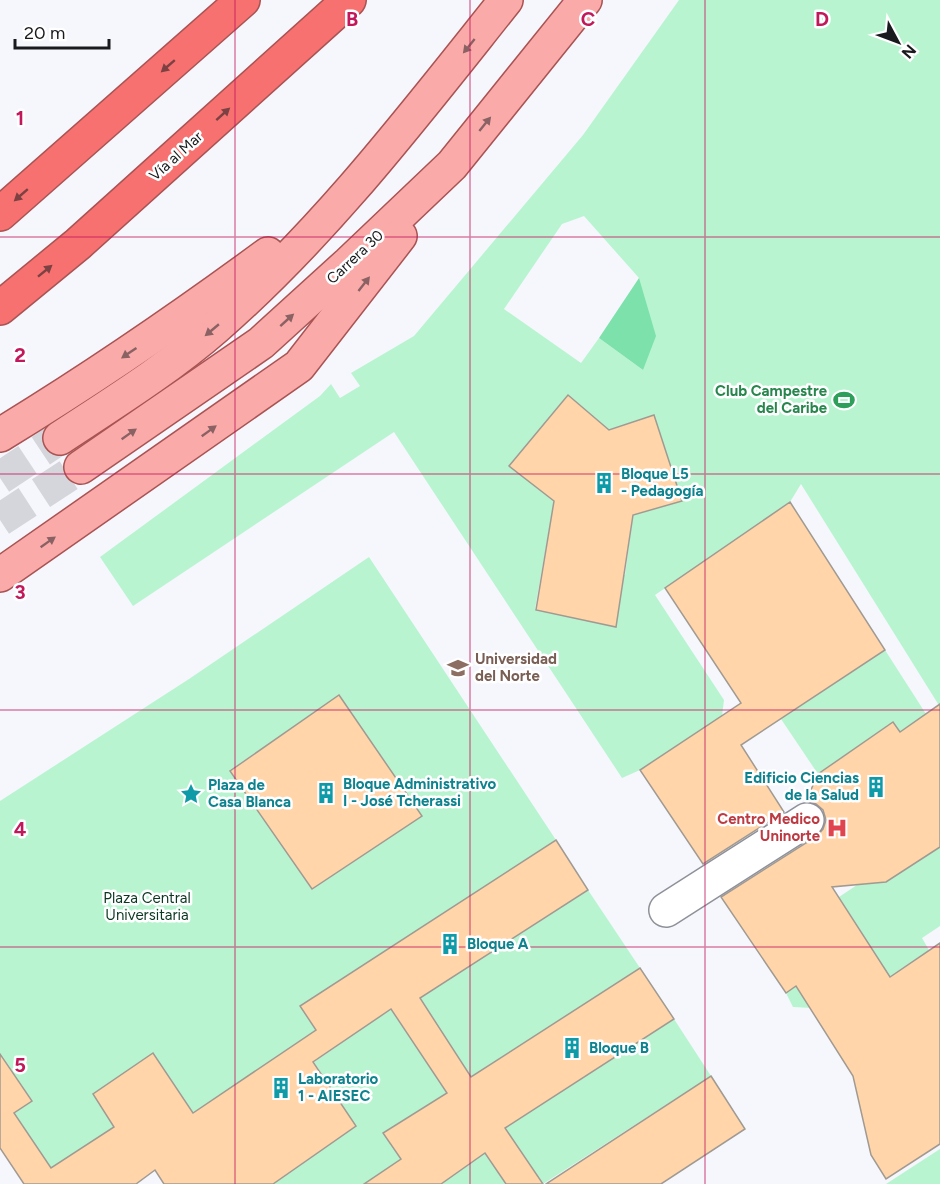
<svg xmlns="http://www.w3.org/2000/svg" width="940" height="1184" font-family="Figtree,sans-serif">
  <rect width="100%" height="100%" fill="#f5f7fd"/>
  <!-- green -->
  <g fill="#b9f4d1" fill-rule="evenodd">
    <path d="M 679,0 L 940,0 L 940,707 L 801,484 L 790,502 L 655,595 L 724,700 L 722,716 L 640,770 L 622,778 L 394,432 L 133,606 L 100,557 L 320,396 L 331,384 L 340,398 L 360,386 L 351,373 L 414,336 L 583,135 ZM 584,216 L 639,278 L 643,370 L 599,338 L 581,363 L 504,309 L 562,224 ZM 568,396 L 609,430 L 654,416 L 682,501 L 633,515 L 625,575 L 545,556 L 615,627 L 535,609 L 554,501 L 510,466 Z"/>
    <path d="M 369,557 L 556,840 L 316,1030 L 193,1113 L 153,1053 L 114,1127 L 51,1168 L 0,1092 L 0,801 L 189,679 ZM 339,696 L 311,888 L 230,770 Z"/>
    <path d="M 885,650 L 926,714 L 900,732 L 893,722 L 818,774 L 781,719 Z"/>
    <path d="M 940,847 L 940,926 L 922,938 L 929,950 L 823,1022 L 812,1008 L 793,1007 L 786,993 L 866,939 L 839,897 L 857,885 L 886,882 Z"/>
    <path d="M 588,890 L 640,968 L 471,1077 L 420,998 Z"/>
    <path d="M 391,1009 L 447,1093 L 383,1133 L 401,1159 L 364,1184 L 273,1184 L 355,1126 L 314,1062 Z"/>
    <path d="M 674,1019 L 711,1076 L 543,1184 L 505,1128 Z"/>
    <path d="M 940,1149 L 940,1184 L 886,1184 Z"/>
    <path d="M 485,1153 L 506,1184 L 441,1184 Z"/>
  </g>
  <!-- forest -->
  <path fill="#7ce1aa" d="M 639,278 L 656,336 L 643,370 L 599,338 Z"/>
  <!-- building -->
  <g fill="#ffd5a9" stroke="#a19a92" stroke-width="1.5">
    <path d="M 568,395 L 609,430 L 654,415 L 682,501 L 633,515 L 616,627 L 536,610 L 554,501 L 509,466 Z"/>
    <path d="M 790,502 L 885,650 L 741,745 L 784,812 L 703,864 L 640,770 L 741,703 L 665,588 Z"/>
    <path d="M 339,695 L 422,816 L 312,889 L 230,771 Z"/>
    <path d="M 940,704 L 940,847 L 886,882 L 832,887 L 890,977 L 940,943 L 940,1144 L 886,1179 L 871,1155 L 853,1076 L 796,986 L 786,993 L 721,897 L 817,836 L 823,829 L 826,820 L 823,810 L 816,804 L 806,801 L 818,774 L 893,722 L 900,732 Z"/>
    <path d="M 556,840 L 588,890 L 420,998 L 471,1077 L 640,968 L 674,1019 L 505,1128 L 543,1184 L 506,1184 L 485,1153 L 441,1184 L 364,1184 L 401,1159 L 383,1133 L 447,1093 L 391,1009 L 313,1062 L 356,1126 L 273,1184 L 164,1184 L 155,1170 L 136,1184 L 24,1184 L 0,1148 L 0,1054 L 32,1101 L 14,1113 L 51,1168 L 114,1127 L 93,1094 L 153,1053 L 193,1113 L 316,1030 L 300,1006 Z"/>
    <path d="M 711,1076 L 745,1129 L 661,1184 L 546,1184 Z"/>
  </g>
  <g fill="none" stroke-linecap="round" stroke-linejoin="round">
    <!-- major-tunnel -->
    <g stroke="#d4d6db" stroke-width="33" stroke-dasharray="33 16" stroke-linecap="butt">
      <path d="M 0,478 L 60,438"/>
      <path d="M 0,520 L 81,467"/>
    </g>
    <defs>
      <path id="minor" d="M 666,910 L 807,820"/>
      <g id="major">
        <path d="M 0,435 C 92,379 181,318 268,254"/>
        <path d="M 60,438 C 113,403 168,369 216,327 C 326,231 415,114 506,0"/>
        <path d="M 81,467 L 261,343 L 349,263 L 452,165 L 585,0"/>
        <path d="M 0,575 L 299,366 L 400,236"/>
      </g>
      <g id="highway">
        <path d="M 0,214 L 243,0"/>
        <path d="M 0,308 L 78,244 L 349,0"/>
      </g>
    </defs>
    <!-- minor casing -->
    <use href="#minor" stroke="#8f919a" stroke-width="36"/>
    <!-- major casing -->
    <use href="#major" stroke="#a95353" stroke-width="36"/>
    <!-- highway casing -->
    <use href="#highway" stroke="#a95353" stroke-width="36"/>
    <!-- minor -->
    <use href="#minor" stroke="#fff" stroke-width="33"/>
    <!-- major -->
    <use href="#major" stroke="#faaaa9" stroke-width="33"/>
    <!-- highway -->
    <use href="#highway" stroke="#f67170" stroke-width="33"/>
  </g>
  <!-- one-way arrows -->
  <defs><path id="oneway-solid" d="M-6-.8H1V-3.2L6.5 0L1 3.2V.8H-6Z" transform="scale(1.5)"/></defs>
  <g fill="#8a6263">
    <use href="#oneway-solid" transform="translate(469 46) rotate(129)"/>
    <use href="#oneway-solid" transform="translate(485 124) rotate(-51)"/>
    <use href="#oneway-solid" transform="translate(364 284) rotate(-52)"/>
    <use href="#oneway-solid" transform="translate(287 320) rotate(-42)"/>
    <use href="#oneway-solid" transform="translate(212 330) rotate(140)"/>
    <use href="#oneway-solid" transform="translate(129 353) rotate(146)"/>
    <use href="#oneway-solid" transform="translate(209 431) rotate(-36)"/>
    <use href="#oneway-solid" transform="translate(129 434) rotate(-35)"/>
    <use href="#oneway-solid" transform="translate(48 542) rotate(-35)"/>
  </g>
  <g fill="#7c4142">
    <use href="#oneway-solid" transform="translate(168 66) rotate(139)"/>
    <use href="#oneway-solid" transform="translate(223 114) rotate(-42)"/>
    <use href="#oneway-solid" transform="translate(21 195) rotate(139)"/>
    <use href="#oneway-solid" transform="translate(45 271) rotate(-39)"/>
  </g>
  <!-- grid -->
  <path fill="none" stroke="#c2185b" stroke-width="1.5" stroke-opacity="0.55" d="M 235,0 L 235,1184M 470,0 L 470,1184M 705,0 L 705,1184M 0,237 L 940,237M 0,474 L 940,474M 0,710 L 940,710M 0,947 L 940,947"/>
  <!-- icons -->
  <defs>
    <symbol id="stadium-bare" viewBox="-9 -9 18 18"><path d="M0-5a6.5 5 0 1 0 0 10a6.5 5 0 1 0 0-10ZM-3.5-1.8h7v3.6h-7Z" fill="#2e9e5b" stroke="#fff" stroke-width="2.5" paint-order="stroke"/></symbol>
    <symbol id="building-bare" viewBox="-9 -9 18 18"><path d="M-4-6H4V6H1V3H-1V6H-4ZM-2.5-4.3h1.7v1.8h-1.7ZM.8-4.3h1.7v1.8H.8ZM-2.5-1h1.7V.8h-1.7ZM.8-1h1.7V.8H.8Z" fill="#0f9aa8" stroke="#fff" stroke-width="2.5" paint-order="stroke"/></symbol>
    <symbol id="university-bare" viewBox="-9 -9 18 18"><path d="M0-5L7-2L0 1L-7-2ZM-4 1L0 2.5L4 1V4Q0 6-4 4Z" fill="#8d6e63" stroke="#fff" stroke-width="2.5" paint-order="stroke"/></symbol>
    <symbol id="sight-bare" viewBox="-9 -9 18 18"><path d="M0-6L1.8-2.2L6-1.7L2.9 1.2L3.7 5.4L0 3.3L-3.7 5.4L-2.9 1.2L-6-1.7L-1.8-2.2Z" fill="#0f9aa8" stroke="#fff" stroke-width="2.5" paint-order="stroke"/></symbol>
    <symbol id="hospital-bare" viewBox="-9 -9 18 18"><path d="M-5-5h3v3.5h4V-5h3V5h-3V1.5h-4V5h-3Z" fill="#e0444e" stroke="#fff" stroke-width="2.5" paint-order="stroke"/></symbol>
  </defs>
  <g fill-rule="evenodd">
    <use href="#stadium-bare" x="829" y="385" width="30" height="30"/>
    <use href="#building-bare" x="589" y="468" width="30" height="30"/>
    <use href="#university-bare" x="443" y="653" width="30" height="30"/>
    <use href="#building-bare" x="861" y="772" width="30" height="30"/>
    <use href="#building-bare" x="311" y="778" width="30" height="30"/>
    <use href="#sight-bare" x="176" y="779" width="30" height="30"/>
    <use href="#hospital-bare" x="822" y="813" width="30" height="30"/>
    <use href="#building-bare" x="435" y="929" width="30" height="30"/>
    <use href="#building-bare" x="557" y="1033" width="30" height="30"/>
    <use href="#building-bare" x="266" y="1073" width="30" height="30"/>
  </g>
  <g text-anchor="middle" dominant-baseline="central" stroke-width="5" stroke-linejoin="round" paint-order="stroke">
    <!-- street labels -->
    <g font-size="15" fill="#191a1d" stroke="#fff">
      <text transform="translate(176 156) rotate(-42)">Vía al Mar</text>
      <text transform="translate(355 257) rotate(-43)">Carrera 30</text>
    </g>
    <!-- leisure labels -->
    <g font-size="15" font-weight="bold" fill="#27864d" stroke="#fff" text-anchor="end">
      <text x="827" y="391">Club Campestre<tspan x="827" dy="17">del Caribe</tspan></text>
    </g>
    <!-- culture labels -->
    <g font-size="15" font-weight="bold" fill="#0d838f" stroke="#fff" text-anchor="start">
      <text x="621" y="474">Bloque L5<tspan x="621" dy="17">- Pedagogía</tspan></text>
      <text x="859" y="778" text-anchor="end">Edificio Ciencias<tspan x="859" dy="17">de la Salud</tspan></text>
      <text x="343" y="784">Bloque Administrativo<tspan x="343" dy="17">I - José Tcherassi</tspan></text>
      <text x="208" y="785">Plaza de<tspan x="208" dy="17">Casa Blanca</tspan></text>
      <text x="467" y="944">Bloque A</text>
      <text x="589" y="1048">Bloque B</text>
      <text x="298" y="1079">Laboratorio<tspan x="298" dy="17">1 - AIESEC</tspan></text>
    </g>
    <!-- education labels -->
    <g font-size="15" font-weight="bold" fill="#785e54" stroke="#fff" text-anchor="start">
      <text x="475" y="659">Universidad<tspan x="475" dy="17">del Norte</tspan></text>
    </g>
    <!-- health labels -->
    <g font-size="15" font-weight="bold" fill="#be3a42" stroke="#fff" text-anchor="end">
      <text x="820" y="819">Centro Medico<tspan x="820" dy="17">Uninorte</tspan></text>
    </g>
    <!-- park labels -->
    <g font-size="15" fill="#0a3722" stroke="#fff">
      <text x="147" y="898">Plaza Central<tspan x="147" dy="17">Universitaria</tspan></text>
    </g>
  </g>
  <g font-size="20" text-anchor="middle" font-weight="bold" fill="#c2185b" stroke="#fff" stroke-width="5" stroke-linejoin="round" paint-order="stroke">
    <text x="352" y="26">B</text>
    <text x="588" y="26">C</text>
    <text x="822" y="26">D</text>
    <text x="20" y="125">1</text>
    <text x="20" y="362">2</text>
    <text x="20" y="599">3</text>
    <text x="20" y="836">4</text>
    <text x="20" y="1072">5</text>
  </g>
  <!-- north arrow -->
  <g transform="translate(898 42) rotate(131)" stroke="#ffffff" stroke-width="4.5" paint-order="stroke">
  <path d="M0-4.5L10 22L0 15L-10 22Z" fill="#191a1d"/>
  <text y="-9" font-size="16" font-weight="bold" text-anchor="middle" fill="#191a1d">N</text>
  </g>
  <!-- scale -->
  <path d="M15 39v9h94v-9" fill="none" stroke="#191a1d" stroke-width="3"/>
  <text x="24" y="39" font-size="18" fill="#191a1d" stroke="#ffffff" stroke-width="4.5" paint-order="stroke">20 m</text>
</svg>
